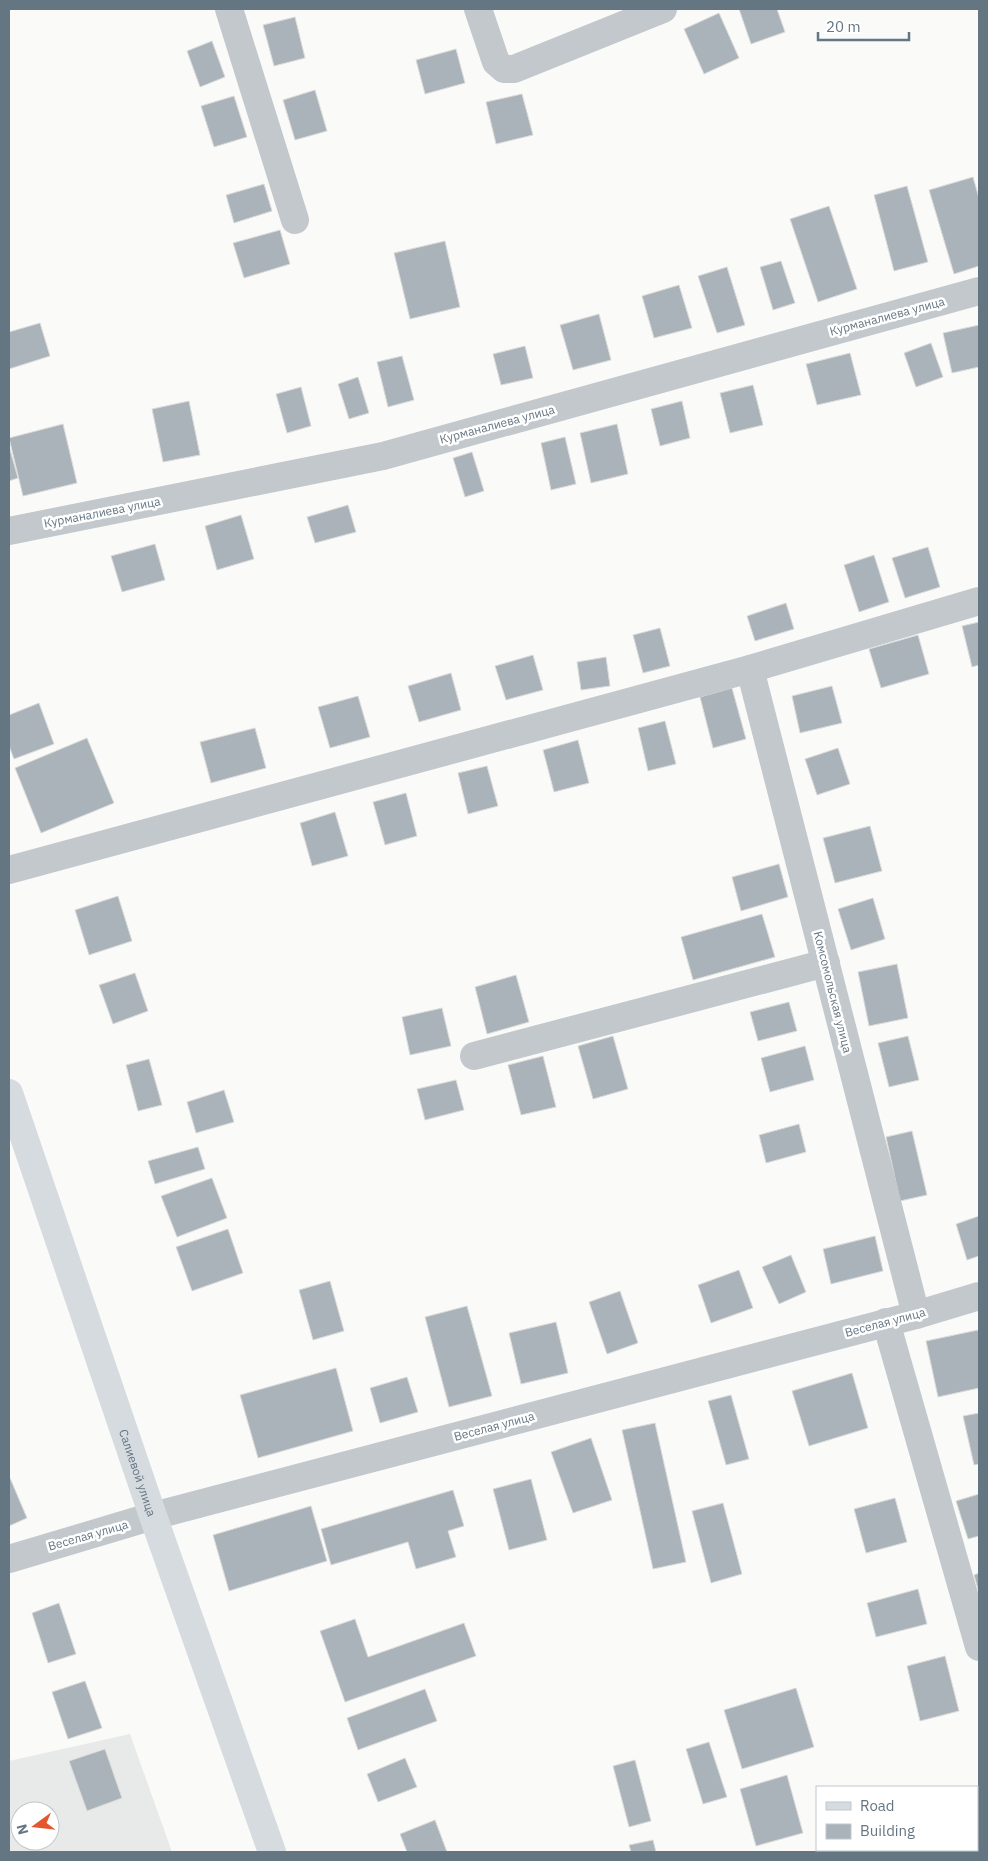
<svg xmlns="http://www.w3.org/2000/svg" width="988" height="1861" font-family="'IBM Plex Sans',sans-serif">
  <rect width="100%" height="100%" fill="#fafaf8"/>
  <!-- built -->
  <path fill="#e8e9e9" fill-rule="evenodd" d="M 130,1734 L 172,1852 L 9,1852 L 9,1761 ZM 20,1811 L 50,1811 L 50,1841 L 20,1841 Z"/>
  <!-- building -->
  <g fill="#aab3b9" stroke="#dcdcda">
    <path d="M 739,9 L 777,9 L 785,32 L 751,44 Z"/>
    <path d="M 719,13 L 739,58 L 704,74 L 684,29 Z"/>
    <path d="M 295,17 L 305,58 L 274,66 L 263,25 Z"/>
    <path d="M 212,41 L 225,77 L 200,87 L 187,51 Z"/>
    <path d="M 456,49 L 465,83 L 425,94 L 416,60 Z"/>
    <path d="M 315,90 L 327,131 L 295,140 L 283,100 Z"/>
    <path d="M 522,94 L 533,135 L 496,144 L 486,102 Z"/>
    <path d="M 234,96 L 247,137 L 214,147 L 201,106 Z"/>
    <path d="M 973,177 L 979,198 L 979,266 L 954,274 L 929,190 Z"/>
    <path d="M 264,184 L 272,211 L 234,223 L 226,195 Z"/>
    <path d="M 907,186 L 928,262 L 894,271 L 874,195 Z"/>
    <path d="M 829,206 L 857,289 L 818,302 L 790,219 Z"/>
    <path d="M 280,230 L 290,264 L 244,278 L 233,243 Z"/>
    <path d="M 445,241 L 460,307 L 410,319 L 394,253 Z"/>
    <path d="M 781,261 L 795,303 L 773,310 L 760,267 Z"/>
    <path d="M 727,267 L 745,325 L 717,333 L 698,276 Z"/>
    <path d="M 679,285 L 692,328 L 654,338 L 642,296 Z"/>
    <path d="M 599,314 L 611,360 L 573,370 L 560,325 Z"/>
    <path d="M 40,323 L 50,356 L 9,369 L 9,332 Z"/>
    <path d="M 979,325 L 979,367 L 952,373 L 943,333 Z"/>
    <path d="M 931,343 L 943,377 L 916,387 L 904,353 Z"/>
    <path d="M 525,346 L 533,378 L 501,385 L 493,354 Z"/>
    <path d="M 850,353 L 861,395 L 817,405 L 806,364 Z"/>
    <path d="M 402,356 L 414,400 L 388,407 L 377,362 Z"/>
    <path d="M 358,377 L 369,413 L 349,419 L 338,384 Z"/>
    <path d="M 753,385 L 763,425 L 730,433 L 720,393 Z"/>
    <path d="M 301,387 L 311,426 L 287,433 L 276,394 Z"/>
    <path d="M 189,401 L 200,455 L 163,462 L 152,409 Z"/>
    <path d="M 682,401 L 690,438 L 660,446 L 651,409 Z"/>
    <path d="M 63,424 L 77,483 L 23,496 L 9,438 Z"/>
    <path d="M 617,424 L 628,474 L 591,483 L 580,433 Z"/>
    <path d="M 565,437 L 576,484 L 551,490 L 541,443 Z"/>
    <path d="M 9,446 L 18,478 L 9,481 Z"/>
    <path d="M 472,452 L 484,491 L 465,497 L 453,458 Z"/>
    <path d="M 348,505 L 356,532 L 315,543 L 307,517 Z"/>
    <path d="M 241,515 L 254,559 L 217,570 L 205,526 Z"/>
    <path d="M 155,544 L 165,580 L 122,592 L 111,556 Z"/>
    <path d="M 928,547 L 940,587 L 905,598 L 892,558 Z"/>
    <path d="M 874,555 L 889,602 L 859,612 L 844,565 Z"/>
    <path d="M 786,603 L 794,629 L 755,641 L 747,616 Z"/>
    <path d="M 979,622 L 979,665 L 972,667 L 962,626 Z"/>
    <path d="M 660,628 L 670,666 L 643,673 L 633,635 Z"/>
    <path d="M 918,635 L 929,674 L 881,688 L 869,649 Z"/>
    <path d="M 533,655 L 543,690 L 506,700 L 495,666 Z"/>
    <path d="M 606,657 L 610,686 L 581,690 L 577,662 Z"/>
    <path d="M 451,673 L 461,710 L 419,722 L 408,686 Z"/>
    <path d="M 832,686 L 842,723 L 800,733 L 792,696 Z"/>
    <path d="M 732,688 L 746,739 L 713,748 L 700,697 Z"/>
    <path d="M 358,696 L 370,737 L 330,748 L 318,707 Z"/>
    <path d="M 39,703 L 54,744 L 14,759 L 9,746 L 9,715 Z"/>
    <path d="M 665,721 L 676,764 L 648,771 L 638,728 Z"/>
    <path d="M 255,728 L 266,768 L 211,783 L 200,742 Z"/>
    <path d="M 87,738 L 114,803 L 41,833 L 15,768 Z"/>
    <path d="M 578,740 L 589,783 L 554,792 L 543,750 Z"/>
    <path d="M 838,748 L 850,784 L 817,795 L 805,759 Z"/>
    <path d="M 487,766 L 498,806 L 468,814 L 458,773 Z"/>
    <path d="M 406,793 L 417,836 L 385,845 L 373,802 Z"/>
    <path d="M 335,812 L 348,856 L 312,866 L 300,823 Z"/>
    <path d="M 870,826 L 882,871 L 835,883 L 823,838 Z"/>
    <path d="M 779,864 L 788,897 L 741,911 L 732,877 Z"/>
    <path d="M 118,896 L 132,941 L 89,955 L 75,910 Z"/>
    <path d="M 873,898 L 885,939 L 851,950 L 838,909 Z"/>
    <path d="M 762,914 L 775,957 L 693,980 L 681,937 Z"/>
    <path d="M 897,964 L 908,1018 L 869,1026 L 858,972 Z"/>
    <path d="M 135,973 L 148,1011 L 113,1024 L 99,985 Z"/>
    <path d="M 516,975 L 529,1022 L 487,1034 L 475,987 Z"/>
    <path d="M 789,1002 L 797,1031 L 758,1041 L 750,1012 Z"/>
    <path d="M 442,1008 L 451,1046 L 410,1055 L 402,1017 Z"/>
    <path d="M 613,1036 L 628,1089 L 593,1099 L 578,1046 Z"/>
    <path d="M 908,1036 L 919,1080 L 889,1087 L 878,1043 Z"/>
    <path d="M 805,1046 L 814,1080 L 770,1092 L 761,1058 Z"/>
    <path d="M 543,1056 L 556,1107 L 521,1115 L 508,1065 Z"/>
    <path d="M 149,1059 L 162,1105 L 138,1111 L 126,1065 Z"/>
    <path d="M 456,1080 L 464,1110 L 425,1120 L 417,1089 Z"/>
    <path d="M 224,1090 L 234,1122 L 196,1133 L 187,1102 Z"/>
    <path d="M 799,1124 L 806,1152 L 766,1163 L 759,1135 Z"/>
    <path d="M 912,1131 L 927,1195 L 900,1201 L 886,1137 Z"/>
    <path d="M 198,1147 L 205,1169 L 155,1184 L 148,1161 Z"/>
    <path d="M 212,1178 L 227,1218 L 177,1237 L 161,1196 Z"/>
    <path d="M 979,1216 L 979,1256 L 967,1260 L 956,1224 Z"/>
    <path d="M 228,1229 L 243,1273 L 192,1291 L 176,1247 Z"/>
    <path d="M 875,1236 L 883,1271 L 831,1284 L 823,1249 Z"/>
    <path d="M 791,1255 L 806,1292 L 779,1304 L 762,1267 Z"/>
    <path d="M 739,1270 L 753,1308 L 711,1323 L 698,1285 Z"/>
    <path d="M 330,1281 L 344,1331 L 313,1340 L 299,1290 Z"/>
    <path d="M 620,1291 L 638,1343 L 607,1354 L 589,1302 Z"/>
    <path d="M 467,1306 L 492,1396 L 449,1407 L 425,1317 Z"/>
    <path d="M 556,1322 L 568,1373 L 521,1384 L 509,1333 Z"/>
    <path d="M 978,1330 L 979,1336 L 979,1388 L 938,1397 L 926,1341 Z"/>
    <path d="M 336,1368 L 353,1431 L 258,1458 L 240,1395 Z"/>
    <path d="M 852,1373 L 868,1428 L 809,1446 L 792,1391 Z"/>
    <path d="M 407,1377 L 418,1412 L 380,1423 L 370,1388 Z"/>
    <path d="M 731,1395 L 749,1459 L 726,1465 L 708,1401 Z"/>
    <path d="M 979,1413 L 979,1464 L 974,1465 L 963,1416 Z"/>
    <path d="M 655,1423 L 686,1562 L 653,1569 L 622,1430 Z"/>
    <path d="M 591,1438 L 612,1500 L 573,1513 L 551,1452 Z"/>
    <path d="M 10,1478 L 27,1518 L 9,1526 L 9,1479 Z"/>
    <path d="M 531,1479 L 547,1540 L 509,1550 L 493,1489 Z"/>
    <path d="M 453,1490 L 464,1526 L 448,1531 L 456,1557 L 416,1569 L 408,1542 L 331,1565 L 321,1529 Z"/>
    <path d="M 979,1494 L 979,1536 L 968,1539 L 956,1501 Z"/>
    <path d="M 895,1498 L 907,1542 L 866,1553 L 854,1509 Z"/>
    <path d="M 723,1503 L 742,1574 L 711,1583 L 692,1511 Z"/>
    <path d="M 311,1506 L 327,1561 L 229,1591 L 213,1535 Z"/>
    <path d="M 979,1573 L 979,1593 L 974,1575 Z"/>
    <path d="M 918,1589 L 927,1624 L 876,1637 L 867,1603 Z"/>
    <path d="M 59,1603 L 76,1654 L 48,1663 L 32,1613 Z"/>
    <path d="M 355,1619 L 368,1657 L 464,1623 L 476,1656 L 345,1702 L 320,1631 Z"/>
    <path d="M 945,1656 L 959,1711 L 920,1721 L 907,1666 Z"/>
    <path d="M 85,1681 L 102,1728 L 68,1739 L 52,1692 Z"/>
    <path d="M 796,1688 L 814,1747 L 742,1769 L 724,1710 Z"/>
    <path d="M 425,1689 L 437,1721 L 358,1750 L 347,1718 Z"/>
    <path d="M 709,1742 L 727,1797 L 703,1804 L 686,1749 Z"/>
    <path d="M 105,1749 L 122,1798 L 87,1811 L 69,1761 Z"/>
    <path d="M 405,1758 L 417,1787 L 378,1802 L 367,1774 Z"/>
    <path d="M 635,1760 L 651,1821 L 629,1827 L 613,1766 Z"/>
    <path d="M 787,1775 L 803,1833 L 756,1846 L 740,1789 Z"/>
    <path d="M 435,1820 L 447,1852 L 407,1852 L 400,1834 Z"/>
    <path d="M 653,1840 L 656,1852 L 631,1852 L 629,1845 Z"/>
    <path d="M 872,1850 L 906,1850 L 907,1852 L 873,1852 Z"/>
  </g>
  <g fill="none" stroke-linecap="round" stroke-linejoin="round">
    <!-- minor -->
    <g stroke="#c3c8cc" stroke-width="28">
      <path d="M 229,9 L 295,220"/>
      <path d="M 478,9 L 496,62 L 504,69 L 514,69 L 663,9"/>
      <path d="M 9,531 L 383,456 L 979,291"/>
      <path d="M 750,669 L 916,1315"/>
      <path d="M 9,870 L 750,669 L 979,601"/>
      <path d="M 474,1056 L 826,963"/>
      <path d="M 886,1322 L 979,1647"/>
      <path d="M 9,1559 L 153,1516 L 916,1315 L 979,1296"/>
    </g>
    <!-- secondary -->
    <path stroke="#d6dbdf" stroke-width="28" id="s1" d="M 9,1093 L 153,1516 L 272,1852"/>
  </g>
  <g text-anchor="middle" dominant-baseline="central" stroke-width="5" stroke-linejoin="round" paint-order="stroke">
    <!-- street labels -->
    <g font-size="12" fill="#657683" stroke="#fff">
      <text transform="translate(887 316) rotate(-15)">Курманалиева улица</text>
      <text transform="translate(497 424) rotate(-15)">Курманалиева улица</text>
      <text transform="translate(102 512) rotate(-11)">Курманалиева улица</text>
      <text transform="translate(833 992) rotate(76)">Комсомольская улица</text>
      <text transform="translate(885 1322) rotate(-15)">Веселая улица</text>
      <text transform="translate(494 1426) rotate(-15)">Веселая улица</text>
      <text stroke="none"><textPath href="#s1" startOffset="401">Салиевой улица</textPath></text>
      <text transform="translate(88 1535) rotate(-16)">Веселая улица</text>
    </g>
  </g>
  <!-- border -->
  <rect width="988" height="1861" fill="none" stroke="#657683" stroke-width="20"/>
  <!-- legend -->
  <rect x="816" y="1786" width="162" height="65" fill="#ffffff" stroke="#c1c8cd"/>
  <rect x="826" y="1802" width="25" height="8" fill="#d6dbdf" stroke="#c1c8cd"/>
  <text x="860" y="1811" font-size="15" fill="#657683">Road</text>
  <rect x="826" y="1824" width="25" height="15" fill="#aab3b9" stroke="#c1c8cd"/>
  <text x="860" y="1836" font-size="15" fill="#657683">Building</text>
  <!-- north arrow -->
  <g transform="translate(35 1826) rotate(255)"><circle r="24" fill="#ffffff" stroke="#c1c8cd"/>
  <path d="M0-4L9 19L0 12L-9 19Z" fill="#e4572e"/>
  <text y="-8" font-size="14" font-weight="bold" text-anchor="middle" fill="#657683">N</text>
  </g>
  <!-- scale -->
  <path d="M818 32v8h91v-8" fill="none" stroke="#657683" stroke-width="2.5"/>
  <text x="826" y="32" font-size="15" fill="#657683" stroke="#ffffff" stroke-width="4" paint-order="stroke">20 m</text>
</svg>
